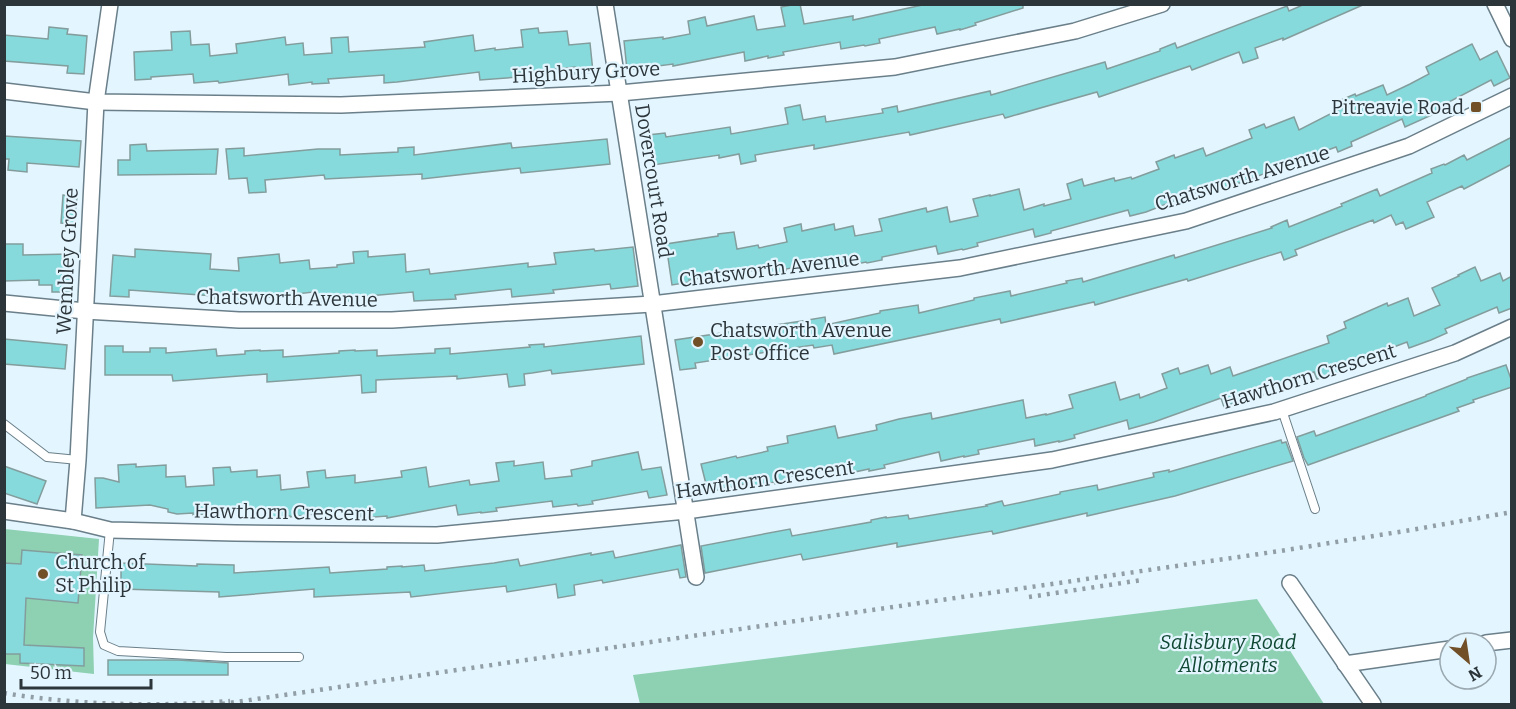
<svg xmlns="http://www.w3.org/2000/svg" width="1516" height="709" font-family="Bitter,serif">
  <rect width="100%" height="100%" fill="#e3f5ff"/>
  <!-- green -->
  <g fill="#8ed0b2">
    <path d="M 5,529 L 99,539 L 93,638 L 94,674 L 5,664 Z"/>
    <path d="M 1257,599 L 1324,704 L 640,704 L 633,675 Z"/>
  </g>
  <!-- building -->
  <g fill="#87dadb" stroke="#839d9d" stroke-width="1.5">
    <path d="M 797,4 L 800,4 L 804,24 L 853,16 L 853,20 L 927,4 L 1023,4 L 1023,8 L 975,23 L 976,25 L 960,30 L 960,29 L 937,34 L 935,27 L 879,39 L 880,43 L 865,46 L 864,45 L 841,49 L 840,42 L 783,52 L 784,55 L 768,58 L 768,56 L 745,61 L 744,52 L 673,66 L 673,64 L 627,70 L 624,41 L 663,37 L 663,39 L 690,34 L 688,21 L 705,17 L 707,26 L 754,16 L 757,30 L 785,26 L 781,7 Z"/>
    <path d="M 1305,4 L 1365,4 L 1283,40 L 1283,38 L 1255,48 L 1258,58 L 1243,63 L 1239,52 L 1192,70 L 1190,66 L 1099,97 L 1097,92 L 1005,118 L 1003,114 L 910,135 L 909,132 L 814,149 L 814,145 L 755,155 L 756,161 L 741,164 L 739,154 L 719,158 L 719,155 L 653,165 L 648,135 L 665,133 L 666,137 L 730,127 L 731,134 L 788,124 L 785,108 L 800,105 L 803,120 L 825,116 L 826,122 L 883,113 L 882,109 L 897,106 L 898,112 L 990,91 L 991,95 L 1105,62 L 1107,69 L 1160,51 L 1160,49 L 1175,43 L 1177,48 L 1287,6 L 1289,11 Z"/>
    <path d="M 49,27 L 68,29 L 67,34 L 87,36 L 84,74 L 67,73 L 68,66 L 4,61 L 4,35 L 48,39 Z"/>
    <path d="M 538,28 L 539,33 L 567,31 L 569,45 L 590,43 L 593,72 L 575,74 L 575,67 L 519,73 L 519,77 L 480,80 L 479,72 L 397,82 L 384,83 L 384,75 L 328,79 L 329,83 L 312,84 L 312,82 L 289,85 L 288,74 L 219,83 L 218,81 L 194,83 L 193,74 L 151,77 L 151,79 L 135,80 L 134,52 L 172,50 L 171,32 L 190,31 L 191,45 L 209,44 L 210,56 L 237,53 L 236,44 L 285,37 L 286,45 L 303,43 L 304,55 L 332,53 L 331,38 L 348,37 L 349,52 L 425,47 L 424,42 L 473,35 L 475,51 L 495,48 L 495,50 L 523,47 L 521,30 Z"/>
    <path d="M 1472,44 L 1480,60 L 1497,51 L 1510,78 L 1494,86 L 1491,80 L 1441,106 L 1443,110 L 1405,127 L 1402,119 L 1351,142 L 1352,146 L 1338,152 L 1336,147 L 1239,183 L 1239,184 L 1223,190 L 1220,183 L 1146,212 L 1130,216 L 1128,210 L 1051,231 L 1051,233 L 1035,237 L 1033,229 L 977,243 L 978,246 L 963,250 L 962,249 L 938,254 L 936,246 L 882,257 L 882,260 L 867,263 L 866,262 L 842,267 L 840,258 L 786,269 L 786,272 L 771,275 L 769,268 L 689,280 L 690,282 L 672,285 L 666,244 L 718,236 L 718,234 L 734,232 L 737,249 L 758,245 L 759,248 L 787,242 L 784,228 L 801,224 L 802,231 L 834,224 L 835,230 L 853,226 L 855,236 L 882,231 L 879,219 L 926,208 L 927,212 L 947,207 L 950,222 L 978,216 L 973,199 L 990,195 L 990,196 L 1019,189 L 1024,210 L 1044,204 L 1044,206 L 1071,199 L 1067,184 L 1082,179 L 1084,186 L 1114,178 L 1115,181 L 1131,177 L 1132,179 L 1159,169 L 1156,162 L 1174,155 L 1175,158 L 1203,148 L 1206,156 L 1252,138 L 1249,130 L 1264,124 L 1266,128 L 1294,117 L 1299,130 L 1342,108 L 1339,101 L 1355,94 L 1356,96 L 1383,85 L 1387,95 L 1410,84 L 1429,74 L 1426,67 Z"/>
    <path d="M 4,136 L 81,141 L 79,167 L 27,163 L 27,172 L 8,170 L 9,159 L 4,159 Z"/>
    <path d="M 1512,137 L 1512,164 L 1464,189 L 1462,186 L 1427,202 L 1434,217 L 1406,229 L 1403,222 L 1396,225 L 1391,215 L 1374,223 L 1373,220 L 1295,250 L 1297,255 L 1284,260 L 1281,252 L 1188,281 L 1187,279 L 1095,305 L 1094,302 L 1001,323 L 1000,319 L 834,354 L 832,345 L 814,348 L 813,345 L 695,363 L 696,368 L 680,370 L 675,340 L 802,321 L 825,317 L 826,325 L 880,313 L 880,311 L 918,305 L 919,313 L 974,300 L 974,298 L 1010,291 L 1011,296 L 1067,283 L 1066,281 L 1082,278 L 1083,282 L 1174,255 L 1175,258 L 1272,228 L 1271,227 L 1287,220 L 1289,227 L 1342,206 L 1341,204 L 1377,189 L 1380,196 L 1432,173 L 1431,169 L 1444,164 L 1445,165 L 1464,155 L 1467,160 Z"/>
    <path d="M 607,139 L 610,164 L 521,173 L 520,168 L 422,179 L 422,174 L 325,179 L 324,175 L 265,180 L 266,192 L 249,193 L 247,178 L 229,179 L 226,149 L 244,148 L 244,156 L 318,149 L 340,149 L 340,155 L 398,152 L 398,148 L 414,147 L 414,155 L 511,143 L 512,148 Z"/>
    <path d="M 146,144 L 147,151 L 218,149 L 216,174 L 118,175 L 118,160 L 130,160 L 130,145 Z"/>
    <path d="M 63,195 L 77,197 L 74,224 L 61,223 Z"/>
    <path d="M 4,244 L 23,244 L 23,255 L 71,254 L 71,292 L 52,292 L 52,285 L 39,285 L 39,280 L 4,281 Z"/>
    <path d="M 633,247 L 638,286 L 611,289 L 610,284 L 553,290 L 554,293 L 512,297 L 511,289 L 455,295 L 456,299 L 414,301 L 413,292 L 357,297 L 357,300 L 341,302 L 340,299 L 314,302 L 313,292 L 236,301 L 215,299 L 215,296 L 129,290 L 129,297 L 110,296 L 113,255 L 135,257 L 135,249 L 211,254 L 210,269 L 239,271 L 238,258 L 279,254 L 280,263 L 309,260 L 310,269 L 337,267 L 337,265 L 354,263 L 353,252 L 368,251 L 368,257 L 405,254 L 406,272 L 429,269 L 430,274 L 528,263 L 528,267 L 556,264 L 554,253 L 594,249 L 595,251 Z"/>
    <path d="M 1475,267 L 1481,281 L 1500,273 L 1503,281 L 1512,276 L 1512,308 L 1499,313 L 1497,307 L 1445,329 L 1447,333 L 1431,340 L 1409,348 L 1407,342 L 1354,362 L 1356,366 L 1340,372 L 1317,379 L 1314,372 L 1261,390 L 1263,395 L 1248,400 L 1247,398 L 1224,407 L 1221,398 L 1154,422 L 1129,429 L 1127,420 L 1074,435 L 1075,438 L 1059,442 L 1059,441 L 1035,446 L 1034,439 L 978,450 L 979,454 L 964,457 L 964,456 L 941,461 L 939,452 L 884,465 L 885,468 L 869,471 L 869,469 L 845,474 L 844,466 L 788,477 L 789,481 L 775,484 L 774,482 L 750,487 L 749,483 L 708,492 L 701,464 L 736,456 L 737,458 L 768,451 L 767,447 L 788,443 L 787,436 L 835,426 L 838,438 L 877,430 L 876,425 L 899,419 L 931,413 L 932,419 L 1023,400 L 1026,418 L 1046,414 L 1046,415 L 1073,408 L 1069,395 L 1115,382 L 1120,400 L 1139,394 L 1140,398 L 1167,388 L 1162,374 L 1178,368 L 1180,374 L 1208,365 L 1211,374 L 1230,367 L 1233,376 L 1329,343 L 1327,336 L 1346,328 L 1344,322 L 1387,303 L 1388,306 L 1408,298 L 1414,316 L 1440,305 L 1432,288 L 1459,276 L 1458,275 Z"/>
    <path d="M 641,336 L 644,364 L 552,374 L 551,370 L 532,373 L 524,374 L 525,385 L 509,387 L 507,374 L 457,379 L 457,376 L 376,380 L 376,392 L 362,393 L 361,375 L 267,382 L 267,374 L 173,381 L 172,375 L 105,375 L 105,346 L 123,346 L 123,352 L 150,352 L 150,348 L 166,348 L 166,353 L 216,349 L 217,356 L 245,354 L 245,351 L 260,350 L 260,351 L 283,350 L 283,357 L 339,353 L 339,351 L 355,350 L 355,351 L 377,350 L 377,356 L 435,353 L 435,349 L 450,348 L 450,354 L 530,347 L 529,345 L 544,344 L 544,347 Z"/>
    <path d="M 4,339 L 67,345 L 65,369 L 4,364 Z"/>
    <path d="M 1506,365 L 1512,382 L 1512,387 L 1473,400 L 1474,402 L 1457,408 L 1459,411 L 1308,465 L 1304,458 L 1297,437 L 1314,431 L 1316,436 L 1426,396 L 1426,395 L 1467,379 L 1467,378 Z"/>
    <path d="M 1281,440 L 1282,443 L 1286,442 L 1293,461 L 1175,496 L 1087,516 L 1087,513 L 993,534 L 992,531 L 897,547 L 897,543 L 803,560 L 801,554 L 705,573 L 701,546 L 790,529 L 792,536 L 871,522 L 871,520 L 886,517 L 886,518 L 908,515 L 909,519 L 987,506 L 986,505 L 1002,501 L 1004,506 L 1060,494 L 1060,492 L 1097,485 L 1098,490 L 1154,477 L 1153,473 L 1169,470 L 1169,472 Z"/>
    <path d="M 638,452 L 642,470 L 661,467 L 667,495 L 649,498 L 647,491 L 592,501 L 593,504 L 578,506 L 577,504 L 553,507 L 552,501 L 496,508 L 497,511 L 481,513 L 481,512 L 458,515 L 456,505 L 387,518 L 387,516 L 361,518 L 360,509 L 290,517 L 290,516 L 265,518 L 264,509 L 208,512 L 208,514 L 193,515 L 193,513 L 177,514 L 168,512 L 168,509 L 150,505 L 96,508 L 95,478 L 103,478 L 119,482 L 118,465 L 136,464 L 136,467 L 166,465 L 166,477 L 185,476 L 186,487 L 214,485 L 213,468 L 230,467 L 231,472 L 257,470 L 257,477 L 280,475 L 281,490 L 309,487 L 307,472 L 325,470 L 326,478 L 355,475 L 355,483 L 402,477 L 401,471 L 426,467 L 429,487 L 469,480 L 470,485 L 499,481 L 496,463 L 514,461 L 514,466 L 543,462 L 545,479 L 572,476 L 571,470 L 592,466 L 592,461 Z"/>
    <path d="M 4,466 L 46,481 L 37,504 L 4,493 Z"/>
    <path d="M 681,545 L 686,577 L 680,578 L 678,569 L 603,583 L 602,580 L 574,585 L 575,595 L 558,598 L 556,584 L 507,592 L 506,586 L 411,597 L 410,592 L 314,597 L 314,589 L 219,597 L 219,592 L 121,589 L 121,563 L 197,566 L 197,564 L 234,565 L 234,573 L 329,567 L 330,573 L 387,569 L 387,567 L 402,566 L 402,567 L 424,565 L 425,571 L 494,563 L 518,559 L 520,566 L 591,553 L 591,555 L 613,551 L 615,558 Z"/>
    <path d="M 22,550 L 82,555 L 78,603 L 26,598 L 24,645 L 84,648 L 84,666 L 20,663 L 20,654 L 4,654 L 4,563 L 21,564 Z"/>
    <path d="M 108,660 L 178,660 L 228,663 L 228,675 L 108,675 Z"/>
  </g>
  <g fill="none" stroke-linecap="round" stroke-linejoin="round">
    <defs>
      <g id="service">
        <path d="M 1282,410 L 1315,509"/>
        <path d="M 4,424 L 47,457 L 78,460"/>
        <path d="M 110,530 L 100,632 L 104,645 L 118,651 L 226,657 L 299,657"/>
      </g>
      <g id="minor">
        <path d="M 605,4 L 696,577"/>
        <path d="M 1495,4 L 1512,39"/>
        <path d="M 4,91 L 96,102 L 341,105 L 620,93 L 895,67 L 1075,31 L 1162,4"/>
        <path d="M 4,303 L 85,311 L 239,320 L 392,320 L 652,304 L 960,268 L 1186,221 L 1409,146 L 1512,96"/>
        <path d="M 4,511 L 73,521 L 110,530 L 235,533 L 437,535 L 686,511 L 1052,460 L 1274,412 L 1455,353 L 1512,327"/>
        <path d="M 73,521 L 78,460 L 96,102 L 110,4"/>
        <path d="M 1290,583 L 1373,704"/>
        <path d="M 1486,643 L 1512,640"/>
        <path d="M 1345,664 L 1450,649"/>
      </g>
    </defs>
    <!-- service casing -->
    <use href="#service" stroke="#6a7f89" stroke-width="10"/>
    <!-- minor casing -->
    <use href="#minor" stroke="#6a7f89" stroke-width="18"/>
    <!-- service -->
    <use href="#service" stroke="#fff" stroke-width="8"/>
    <!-- minor -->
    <use href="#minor" stroke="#fff" stroke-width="15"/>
    <!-- rail -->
    <g stroke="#919ea6" stroke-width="4.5" stroke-dasharray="3 6" stroke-linecap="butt">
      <path d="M 1029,597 L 1142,580"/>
      <path d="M 4,693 C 75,705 158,707 230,701"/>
      <path d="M 222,704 L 1280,551 L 1411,530 L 1512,512"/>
    </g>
  </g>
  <!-- markers -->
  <g fill="#714f27" stroke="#e3f5ff" stroke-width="2">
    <rect x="1470" y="101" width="12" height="12" rx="3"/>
    <circle cx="698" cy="342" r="6"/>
    <circle cx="43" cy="574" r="6"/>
  </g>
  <g text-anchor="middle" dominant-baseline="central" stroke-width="4.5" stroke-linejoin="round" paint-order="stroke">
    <!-- street labels -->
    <g font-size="20" fill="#2c3539" stroke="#e3f5ff">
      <text transform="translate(586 72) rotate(-3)">Highbury Grove</text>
      <text transform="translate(1242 178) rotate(-17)">Chatsworth Avenue</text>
      <text transform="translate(654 181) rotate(81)">Dovercourt Road</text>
      <text transform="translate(67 261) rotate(-87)">Wembley Grove</text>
      <text transform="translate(769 269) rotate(-7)">Chatsworth Avenue</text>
      <text transform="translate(287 298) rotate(1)">Chatsworth Avenue</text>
      <text transform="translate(1309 376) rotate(-17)">Hawthorn Crescent</text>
      <text transform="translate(765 479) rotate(-8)">Hawthorn Crescent</text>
      <text transform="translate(284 512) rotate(1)">Hawthorn Crescent</text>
    </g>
    <!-- poi labels -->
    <g font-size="20" fill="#2c3539" stroke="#e3f5ff" text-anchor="start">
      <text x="1464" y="107" text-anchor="end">Pitreavie Road</text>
      <text x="710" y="330">Chatsworth Avenue<tspan x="710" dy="23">Post Office</tspan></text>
      <text x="55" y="562">Church of<tspan x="55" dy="23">St Philip</tspan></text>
    </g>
    <!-- park labels -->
    <g font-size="20" font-style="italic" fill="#114834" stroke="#e3f5ff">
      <text x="1228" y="642">Salisbury Road<tspan x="1228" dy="23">Allotments</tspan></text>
    </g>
  </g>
  <!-- border -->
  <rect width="1516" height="709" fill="none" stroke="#2c3539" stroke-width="12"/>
  <!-- north arrow -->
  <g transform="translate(1468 661) rotate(151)"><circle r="28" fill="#e3f5ff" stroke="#9aa8b0" stroke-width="1.5"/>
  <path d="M0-4.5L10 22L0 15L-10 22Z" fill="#714f27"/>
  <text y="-9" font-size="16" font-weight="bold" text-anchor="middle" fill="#2c3539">N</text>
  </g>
  <!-- scale -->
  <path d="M21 679v9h130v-9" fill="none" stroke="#2c3539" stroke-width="3"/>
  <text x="30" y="679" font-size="18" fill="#2c3539" stroke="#e3f5ff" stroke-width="4.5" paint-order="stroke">50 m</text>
</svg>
